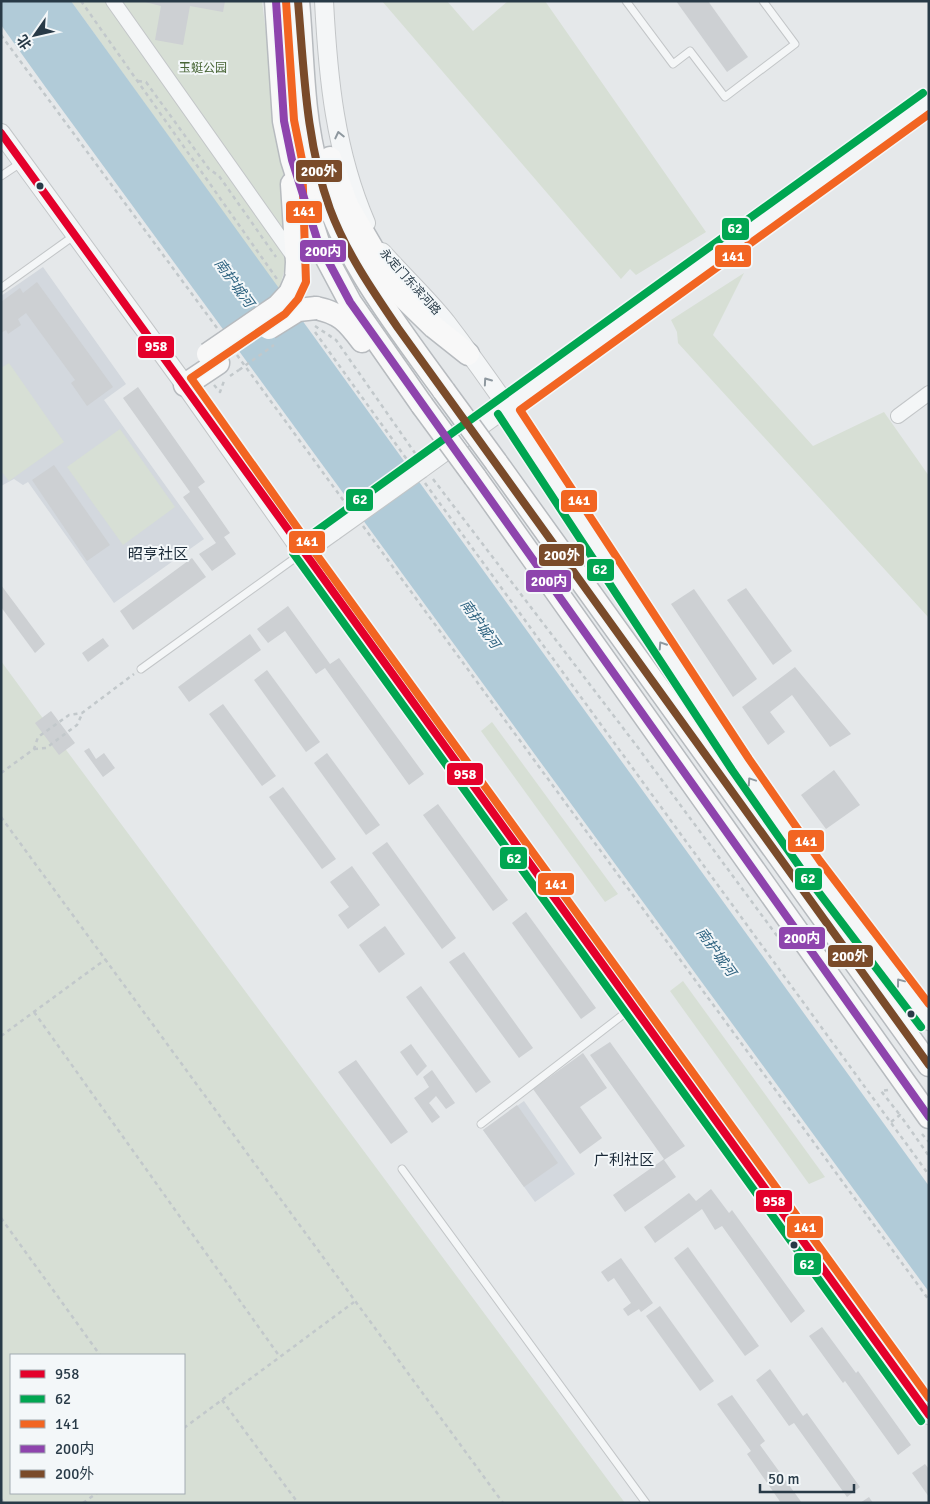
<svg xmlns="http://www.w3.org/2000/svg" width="930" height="1504" font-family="Signika,'Noto Sans SC',sans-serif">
  <rect width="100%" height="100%" fill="#e5e8ea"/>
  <!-- built -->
  <g fill="#d3d8de">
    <path d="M 43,267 L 126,384 L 104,400 L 204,539 L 114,603 L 28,482 L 23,485 L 14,479 L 1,486 L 1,296 Z"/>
    <path d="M 524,1101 L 575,1174 L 535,1202 L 483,1130 Z"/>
  </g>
  <!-- green -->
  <g fill="#d7dfd5" fill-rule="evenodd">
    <path d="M 71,1 L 262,1 L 292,242 L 279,290 Z"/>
    <path d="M 382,1 L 447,1 L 473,31 L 508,1 L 545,1 L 706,232 L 636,275 L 630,269 L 621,279 Z"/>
    <path d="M 744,273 L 713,335 L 813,446 L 884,412 L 929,476 L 929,618 L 678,343 L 677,332 L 671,320 Z"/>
    <path d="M 9,363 L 64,442 L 9,481 L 1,471 L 1,368 Z"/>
    <path d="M 120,429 L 175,507 L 123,545 L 67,467 Z"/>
    <path d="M 1,661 L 58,739 L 625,1503 L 1,1503 ZM 11,1355 L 184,1355 L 184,1493 L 11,1493 Z"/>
    <path d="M 492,722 L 618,894 L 605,902 L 481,731 Z"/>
    <path d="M 683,981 L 825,1177 L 809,1184 L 670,991 Z"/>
  </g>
  <!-- water -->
  <path fill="#b1cbd8" d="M 1,1 L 71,1 L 929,1186 L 929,1292 L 44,85 L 1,25 Z"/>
  <!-- building -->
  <g fill="#cdd0d3">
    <path d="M 141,1 L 225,1 L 223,12 L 190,6 L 183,45 L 155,40 L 161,6 Z"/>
    <path d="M 676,1 L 708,1 L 748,57 L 727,72 Z"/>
    <path d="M 37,282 L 113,387 L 87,406 L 71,383 L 75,380 L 26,313 L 18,319 L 21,325 L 8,334 L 6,330 L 1,333 L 1,302 L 20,288 L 23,293 Z"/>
    <path d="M 138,387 L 205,482 L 198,487 L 230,533 L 224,537 L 236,554 L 212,571 L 199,554 L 216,543 L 183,497 L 190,492 L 123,398 Z"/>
    <path d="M 54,465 L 110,545 L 87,561 L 32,480 Z"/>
    <path d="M 192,558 L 206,577 L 133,630 L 120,611 Z"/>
    <path d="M 1,585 L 45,644 L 35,653 L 1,607 Z"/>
    <path d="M 746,588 L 792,651 L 773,665 L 727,600 Z"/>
    <path d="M 694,589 L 757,679 L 733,697 L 671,604 Z"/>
    <path d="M 288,606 L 330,664 L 339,658 L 424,774 L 409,785 L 325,668 L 316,674 L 285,631 L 268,643 L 257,629 Z"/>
    <path d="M 250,634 L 261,650 L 189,702 L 178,687 Z"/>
    <path d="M 103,638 L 109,646 L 88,662 L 82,653 Z"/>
    <path d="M 795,667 L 851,734 L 830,747 L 792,695 L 770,712 L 785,732 L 768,745 L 742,707 Z"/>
    <path d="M 267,670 L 320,742 L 306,752 L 254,680 Z"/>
    <path d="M 223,704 L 276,776 L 262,786 L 209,714 Z"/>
    <path d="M 51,711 L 75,743 L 59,755 L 35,723 Z"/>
    <path d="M 89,748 L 96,759 L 104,753 L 115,768 L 103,777 L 84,751 Z"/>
    <path d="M 327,753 L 380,825 L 366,835 L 314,763 Z"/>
    <path d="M 834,770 L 860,805 L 826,829 L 801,795 Z"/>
    <path d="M 283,787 L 336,859 L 322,869 L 269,797 Z"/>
    <path d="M 438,804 L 508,900 L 493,911 L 423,815 Z"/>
    <path d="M 387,842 L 456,938 L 442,949 L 372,853 Z"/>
    <path d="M 352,866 L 380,905 L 348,929 L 338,915 L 349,907 L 330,882 Z"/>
    <path d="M 526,912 L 596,1008 L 581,1019 L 512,923 Z"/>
    <path d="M 385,926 L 405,954 L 379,973 L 359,945 Z"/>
    <path d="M 464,952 L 533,1048 L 519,1058 L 449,962 Z"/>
    <path d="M 421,986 L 491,1082 L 476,1093 L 406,997 Z"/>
    <path d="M 610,1042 L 685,1146 L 664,1160 L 676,1177 L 625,1212 L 613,1195 L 664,1159 L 590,1055 Z"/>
    <path d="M 411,1044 L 427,1066 L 417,1076 L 400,1052 Z"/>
    <path d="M 583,1053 L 607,1088 L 580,1107 L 602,1138 L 580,1154 L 533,1089 Z"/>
    <path d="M 356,1060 L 408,1132 L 391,1144 L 338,1072 Z"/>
    <path d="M 432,1070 L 455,1103 L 446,1109 L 436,1096 L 429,1103 L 440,1117 L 432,1123 L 414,1098 L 429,1087 L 423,1077 Z"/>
    <path d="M 517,1105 L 558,1163 L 524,1187 L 483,1130 Z"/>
    <path d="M 711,1189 L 729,1213 L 732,1210 L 805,1311 L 791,1323 L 722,1226 L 715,1230 L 702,1209 L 655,1243 L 644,1227 L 689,1193 L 696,1201 Z"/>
    <path d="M 688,1247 L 759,1346 L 745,1356 L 674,1258 Z"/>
    <path d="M 621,1258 L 653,1303 L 641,1312 L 639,1309 L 628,1316 L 623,1309 L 631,1303 L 614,1278 L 608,1282 L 601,1272 Z"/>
    <path d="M 660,1306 L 714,1381 L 700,1391 L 646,1316 Z"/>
    <path d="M 822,1327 L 856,1373 L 858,1371 L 911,1445 L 898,1455 L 845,1381 L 843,1383 L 809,1336 Z"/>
    <path d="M 770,1369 L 803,1416 L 807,1413 L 860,1487 L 847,1497 L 794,1423 L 789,1426 L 756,1380 Z"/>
    <path d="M 732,1395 L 765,1441 L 760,1445 L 802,1503 L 781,1503 L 747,1454 L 751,1451 L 717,1404 Z"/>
    <path d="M 925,1464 L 929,1469 L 929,1497 L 912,1473 Z"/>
    <path d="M 869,1497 L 873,1503 L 860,1503 Z"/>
  </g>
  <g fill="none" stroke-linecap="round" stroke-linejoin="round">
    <defs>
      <g id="service">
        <path d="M 626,1 L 673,64 L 690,51 L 725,97 L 795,44 L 763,1"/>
        <path d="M 1,176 L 22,162"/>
        <path d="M 1,288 L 75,235"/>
        <path d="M 141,669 L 302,553"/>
        <path d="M 481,1124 L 633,1007"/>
        <path d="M 402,1169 L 646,1503"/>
      </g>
      <g id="minor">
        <path d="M 113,1 L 296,260"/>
        <path d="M 898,416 L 929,393"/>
      </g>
      <g id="tertiary">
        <path d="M 324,1 C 328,78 335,151 366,223"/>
        <path d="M 1,133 L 185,385 L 303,553 L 929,1415"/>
        <path d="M 382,252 C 403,276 426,297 446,322 C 546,453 628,597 719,733 C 785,832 858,926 929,1021"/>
        <path d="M 421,469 L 929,101"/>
        <path d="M 303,553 L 334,531"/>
      </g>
      <g id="trunk">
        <path d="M 276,1 L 284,121 L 292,160 L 318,242 L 350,302 L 422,405"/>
        <path d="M 298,1 C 303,56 302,114 317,168 C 339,252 393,321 444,391"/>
        <path d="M 330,158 L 347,205 L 397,291 L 434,327 L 468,354"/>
        <path d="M 292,184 L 297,262 L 296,279"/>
        <path d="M 316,308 C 340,313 347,321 362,341"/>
        <path d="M 185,385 L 218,363"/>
        <path d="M 496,462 L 929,1065"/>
        <path d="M 475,477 L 929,1117"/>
      </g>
    </defs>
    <!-- service casing -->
    <use href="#service" stroke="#c3c6c8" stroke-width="9"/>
    <!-- minor casing -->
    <use href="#minor" stroke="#c3c6c8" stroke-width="16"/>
    <!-- tertiary casing -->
    <use href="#tertiary" stroke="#c3c6c8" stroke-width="20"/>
    <!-- trunk casing -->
    <use href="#trunk" stroke="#b7bbbf" stroke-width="25"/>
    <!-- path -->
    <g stroke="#c2c8cb" stroke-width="2.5" stroke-dasharray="4 4" stroke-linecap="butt">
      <path d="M 81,1 L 277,279"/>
      <path d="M 1,35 L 217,328"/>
      <path d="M 138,81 L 146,82 L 209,169 L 219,176 L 276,257"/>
      <path d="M 315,326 L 336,340 L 417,456"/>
      <path d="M 315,332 L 408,461"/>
      <path d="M 237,355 L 346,504"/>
      <path d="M 230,376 L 239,370"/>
      <path d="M 214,385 L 220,392 L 224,381"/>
      <path d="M 433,479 L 636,745 L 786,948"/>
      <path d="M 425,483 L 929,1175"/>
      <path d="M 363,526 L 929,1300"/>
      <path d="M 34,749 L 46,748 L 77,725 L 82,714"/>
      <path d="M 1,773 L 34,749 L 38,737 L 69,715 L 82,713 L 134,674"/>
      <path d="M 1,817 L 503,1503"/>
      <path d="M 34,1012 L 280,1357"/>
      <path d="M 1,1036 L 106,959"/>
      <path d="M 888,1090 L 881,1091 L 900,1115"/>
      <path d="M 891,1122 L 900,1115 L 929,1156"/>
      <path d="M 922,1134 L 929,1142"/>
      <path d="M 1,1218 L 100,1355"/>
      <path d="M 222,1400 L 298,1503"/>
      <path d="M 184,1428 L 354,1302"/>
      <path d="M 1,1499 L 4,1503"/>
      <path d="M 83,1503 L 97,1493"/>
    </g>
    <!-- service -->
    <use href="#service" stroke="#f4f6f7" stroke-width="7"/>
    <!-- minor -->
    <use href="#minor" stroke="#f4f6f7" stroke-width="14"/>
    <!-- tertiary -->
    <use href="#tertiary" stroke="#f4f6f7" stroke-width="18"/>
    <!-- trunk -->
    <use href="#trunk" stroke="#f8f8f8" stroke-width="22"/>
    <defs>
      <path id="tertiary-bridge" d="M 334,531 L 421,469"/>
      <g id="trunk-bridge">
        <path d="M 269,328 L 298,310 L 316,308"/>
        <path d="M 208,354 L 278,306 L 290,293 L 296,279"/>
        <path d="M 444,391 L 496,462"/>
        <path d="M 422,405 L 475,477"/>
      </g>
    </defs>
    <!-- tertiary-bridge casing -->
    <use href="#tertiary-bridge" stroke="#c3c6c8" stroke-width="20" stroke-linecap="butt"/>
    <!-- trunk-bridge casing -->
    <use href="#trunk-bridge" stroke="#b7bbbf" stroke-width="25" stroke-linecap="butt"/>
    <!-- path-bridge -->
    <path stroke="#c2c8cb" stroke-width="2.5" stroke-dasharray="4 4" stroke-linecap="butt" d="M 239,370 L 274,345"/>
    <!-- tertiary-bridge -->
    <use href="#tertiary-bridge" stroke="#f4f6f7" stroke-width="18"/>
    <!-- trunk-bridge -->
    <use href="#trunk-bridge" stroke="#f8f8f8" stroke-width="22"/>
    <defs>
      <path id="bus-1" d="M 1,133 L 929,1415"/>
      <g id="bus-2">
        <path d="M 498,414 L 732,770 L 804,873 L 921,1027"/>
        <path d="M 921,1421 L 293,553 L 297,545 L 923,93"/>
      </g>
      <g id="bus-3">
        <path d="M 286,1 L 294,120 L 302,160 L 306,282 L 298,299 L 285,314 L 191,378 L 311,547 L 929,1398"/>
        <path d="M 929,114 L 520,410 L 749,759 L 820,861 L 929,1004"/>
      </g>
      <path id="bus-4" d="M 276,1 L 284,121 L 292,160 L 318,242 L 350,302 L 929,1117"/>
      <path id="bus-5" d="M 298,1 C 304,71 306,143 330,209 C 346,252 372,290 398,328 L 929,1065"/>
    </defs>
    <!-- bus-1 casing -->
    <use href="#bus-1" stroke="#f3f7f9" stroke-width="11"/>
    <!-- bus-2 casing -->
    <use href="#bus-2" stroke="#f3f7f9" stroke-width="11"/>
    <!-- bus-3 casing -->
    <use href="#bus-3" stroke="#f3f7f9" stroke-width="11"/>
    <!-- bus-4 casing -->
    <use href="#bus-4" stroke="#f3f7f9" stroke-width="11"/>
    <!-- bus-5 casing -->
    <use href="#bus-5" stroke="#f3f7f9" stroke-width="11"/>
    <!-- bus-1 -->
    <use href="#bus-1" stroke="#e4002b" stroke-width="8"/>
    <!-- bus-2 -->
    <use href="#bus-2" stroke="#00a651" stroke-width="8"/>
    <!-- bus-3 -->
    <use href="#bus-3" stroke="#f26522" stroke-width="8"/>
    <!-- bus-4 -->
    <use href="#bus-4" stroke="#8e44ad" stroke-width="8"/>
    <!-- bus-5 -->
    <use href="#bus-5" stroke="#7a4b2a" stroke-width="8"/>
  </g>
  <!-- one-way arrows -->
  <defs><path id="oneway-chevron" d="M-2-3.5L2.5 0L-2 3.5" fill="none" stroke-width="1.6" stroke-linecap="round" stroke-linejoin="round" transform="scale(1.25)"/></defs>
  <g stroke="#8e989f">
    <use href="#oneway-chevron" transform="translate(339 135) rotate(-103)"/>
    <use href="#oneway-chevron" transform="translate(487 381) rotate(-125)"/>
    <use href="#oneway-chevron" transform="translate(662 645) rotate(-123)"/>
    <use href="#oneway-chevron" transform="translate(751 781) rotate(-124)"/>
    <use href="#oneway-chevron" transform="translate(900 982) rotate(-127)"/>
  </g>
  <!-- markers -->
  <g fill="#283a47" stroke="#f3f7f9" stroke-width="2">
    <circle cx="40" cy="186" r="4.5"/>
    <circle cx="911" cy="1014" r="4.5"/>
    <circle cx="794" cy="1245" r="4.5"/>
  </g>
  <g text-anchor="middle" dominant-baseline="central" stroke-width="4" stroke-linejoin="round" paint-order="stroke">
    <!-- park labels -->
    <g font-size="12" fill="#476434" stroke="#f3f7f9">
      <text x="203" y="68">玉蜓公园</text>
    </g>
    <!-- street labels -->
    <g font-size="12" fill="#283a47" stroke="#f3f7f9">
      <text transform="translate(410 282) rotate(48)">永定门东滨河路</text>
    </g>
    <!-- water labels -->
    <g font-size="14" font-style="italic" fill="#2e6380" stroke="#f3f7f9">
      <text transform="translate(234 283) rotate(54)">南护城河</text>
      <text transform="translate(480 624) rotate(54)">南护城河</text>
      <text transform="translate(716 952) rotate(54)">南护城河</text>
    </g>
    <!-- quarter labels -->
    <g font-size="15" fill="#1b2a38" stroke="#f3f7f9">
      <text x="158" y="554">昭亨社区</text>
      <text x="624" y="1160">广利社区</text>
    </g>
  </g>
  <g stroke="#f3f7f9" stroke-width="2">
    <rect x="295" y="159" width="48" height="24" rx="5" fill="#7a4b2a"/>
    <rect x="285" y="200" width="38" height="24" rx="5" fill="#f26522"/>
    <rect x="721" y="217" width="29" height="24" rx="5" fill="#00a651"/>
    <rect x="299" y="239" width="48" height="24" rx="5" fill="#8e44ad"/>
    <rect x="714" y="244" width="38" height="24" rx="5" fill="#f26522"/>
    <rect x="137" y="335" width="38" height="24" rx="5" fill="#e4002b"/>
    <rect x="345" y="488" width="29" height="24" rx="5" fill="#00a651"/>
    <rect x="560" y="489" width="38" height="24" rx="5" fill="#f26522"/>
    <rect x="288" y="530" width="38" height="24" rx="5" fill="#f26522"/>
    <rect x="538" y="543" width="47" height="24" rx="5" fill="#7a4b2a"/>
    <rect x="586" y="558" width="29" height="24" rx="5" fill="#00a651"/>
    <rect x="525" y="569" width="47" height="24" rx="5" fill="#8e44ad"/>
    <rect x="446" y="762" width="38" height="24" rx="5" fill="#e4002b"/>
    <rect x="787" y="829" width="38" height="24" rx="5" fill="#f26522"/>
    <rect x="499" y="846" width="29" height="24" rx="5" fill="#00a651"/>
    <rect x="794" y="867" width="29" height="24" rx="5" fill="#00a651"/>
    <rect x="537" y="872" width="38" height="24" rx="5" fill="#f26522"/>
    <rect x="778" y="926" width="48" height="24" rx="5" fill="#8e44ad"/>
    <rect x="827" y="944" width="47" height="24" rx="5" fill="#7a4b2a"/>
    <rect x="755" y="1189" width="38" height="24" rx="5" fill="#e4002b"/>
    <rect x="786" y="1215" width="38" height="24" rx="5" fill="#f26522"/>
    <rect x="793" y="1252" width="29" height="24" rx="5" fill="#00a651"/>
  </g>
  <g font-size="14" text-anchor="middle" font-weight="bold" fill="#fff">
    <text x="319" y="176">200外</text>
    <text x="304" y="216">141</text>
    <text x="735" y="233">62</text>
    <text x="323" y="256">200内</text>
    <text x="733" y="261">141</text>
    <text x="156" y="351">958</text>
    <text x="360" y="504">62</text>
    <text x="579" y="505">141</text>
    <text x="307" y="546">141</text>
    <text x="562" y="560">200外</text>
    <text x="600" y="574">62</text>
    <text x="549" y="586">200内</text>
    <text x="465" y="779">958</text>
    <text x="806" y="846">141</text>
    <text x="514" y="863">62</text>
    <text x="808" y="883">62</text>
    <text x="556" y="889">141</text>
    <text x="802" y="943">200内</text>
    <text x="850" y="961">200外</text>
    <text x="774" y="1206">958</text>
    <text x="805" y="1232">141</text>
    <text x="807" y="1269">62</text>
  </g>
  <!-- border -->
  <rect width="930" height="1504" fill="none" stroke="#283a47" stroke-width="5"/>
  <!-- legend -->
  <rect x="10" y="1354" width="175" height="140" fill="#f3f7f9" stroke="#a2abb2"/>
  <rect x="20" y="1370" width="25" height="8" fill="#e4002b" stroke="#a2abb2"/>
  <text x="55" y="1379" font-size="15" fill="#283a47">958</text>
  <rect x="20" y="1395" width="25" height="8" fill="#00a651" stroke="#a2abb2"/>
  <text x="55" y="1404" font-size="15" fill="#283a47">62</text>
  <rect x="20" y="1420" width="25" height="8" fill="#f26522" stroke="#a2abb2"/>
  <text x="55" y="1429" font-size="15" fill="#283a47">141</text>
  <rect x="20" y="1445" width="25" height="8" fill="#8e44ad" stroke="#a2abb2"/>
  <text x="55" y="1454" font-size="15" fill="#283a47">200内</text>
  <rect x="20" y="1470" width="25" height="8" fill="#7a4b2a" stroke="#a2abb2"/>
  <text x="55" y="1479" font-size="15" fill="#283a47">200外</text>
  <!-- north arrow -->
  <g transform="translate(35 35) rotate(236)" stroke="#f3f7f9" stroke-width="4" paint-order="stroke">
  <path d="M0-4L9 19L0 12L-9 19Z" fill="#283a47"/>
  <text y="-8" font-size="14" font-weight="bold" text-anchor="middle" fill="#283a47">北</text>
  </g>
  <!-- scale -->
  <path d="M760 1484v8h94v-8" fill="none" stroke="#283a47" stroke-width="2.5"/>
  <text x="768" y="1484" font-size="15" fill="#283a47" stroke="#f3f7f9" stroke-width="4" paint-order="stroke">50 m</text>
</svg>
